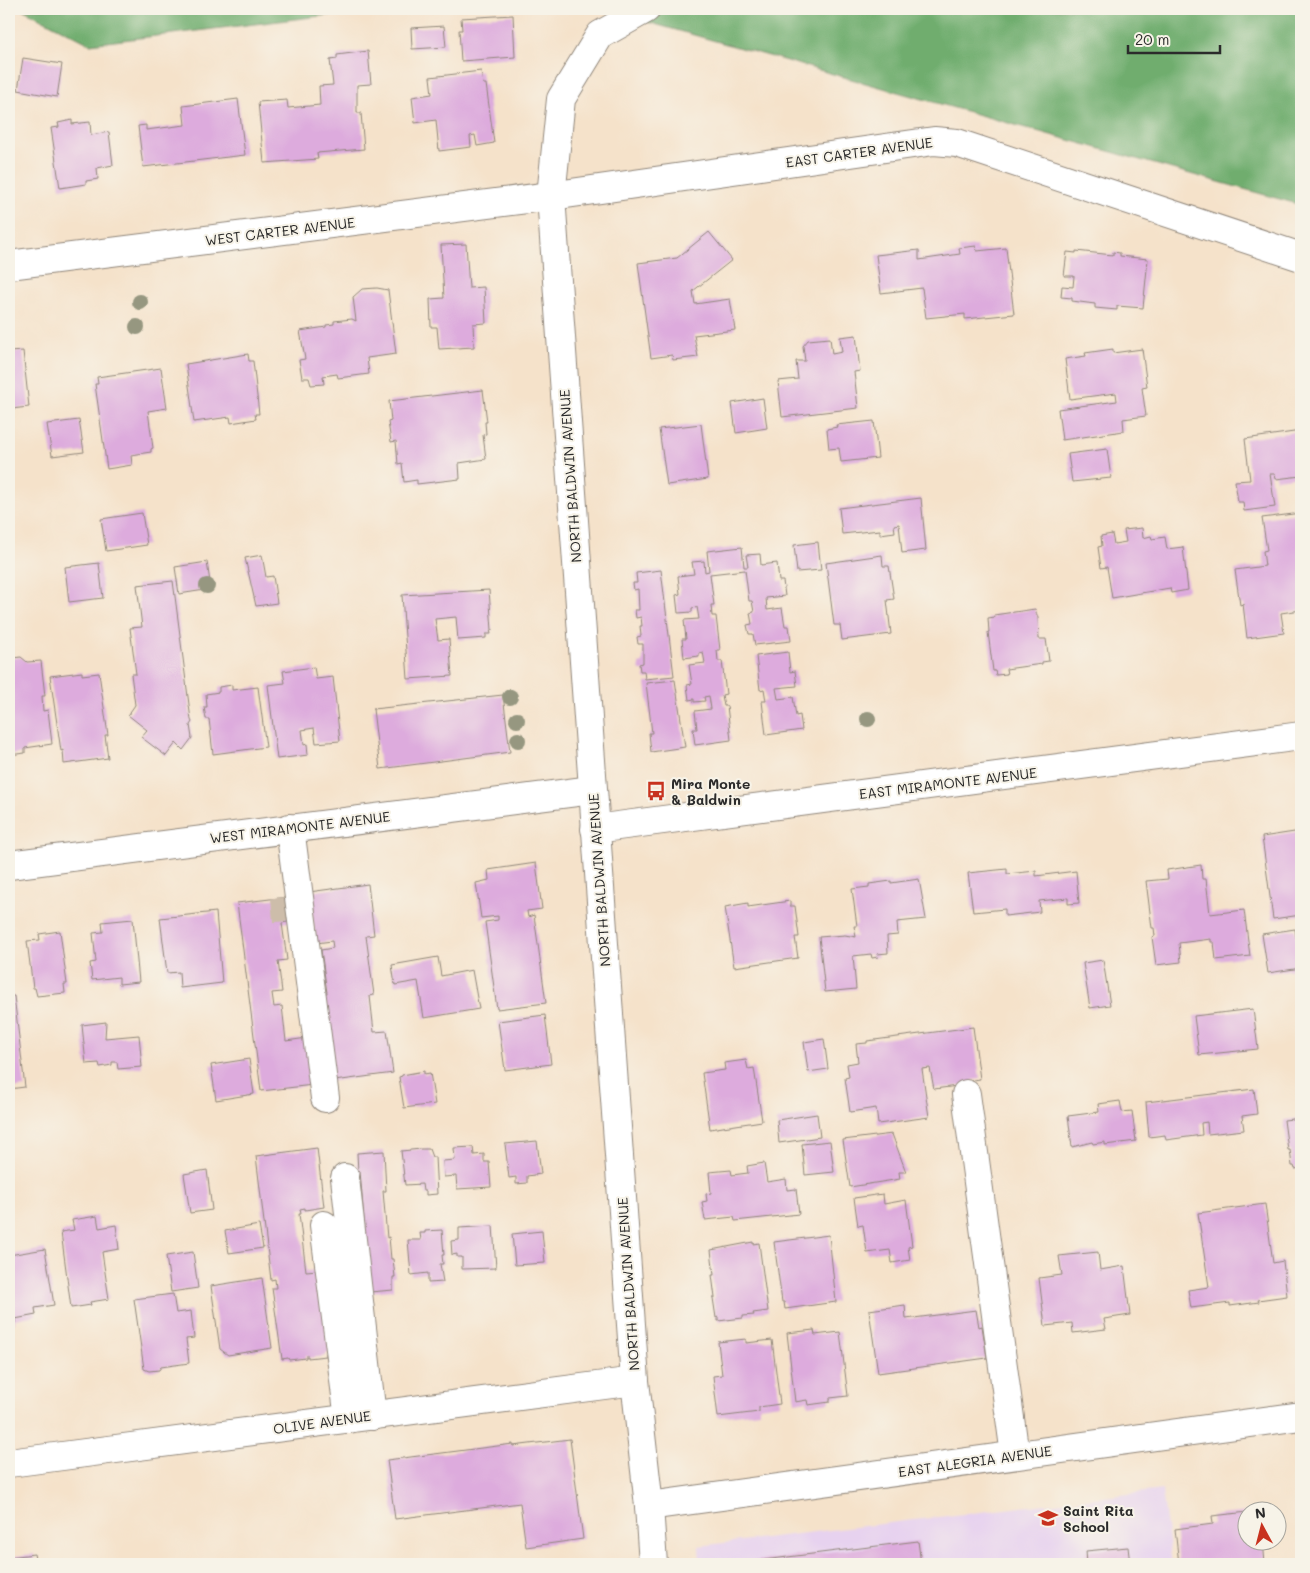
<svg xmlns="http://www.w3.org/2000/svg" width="1310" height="1573" font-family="Mali,sans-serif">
  <rect width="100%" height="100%" fill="#f7f3e8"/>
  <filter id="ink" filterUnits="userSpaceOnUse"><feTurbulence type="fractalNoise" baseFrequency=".02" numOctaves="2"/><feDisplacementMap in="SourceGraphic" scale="10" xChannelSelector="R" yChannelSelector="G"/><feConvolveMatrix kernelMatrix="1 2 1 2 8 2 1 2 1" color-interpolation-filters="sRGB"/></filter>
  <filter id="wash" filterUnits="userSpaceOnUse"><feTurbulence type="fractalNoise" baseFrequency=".0096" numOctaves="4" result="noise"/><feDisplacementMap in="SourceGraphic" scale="20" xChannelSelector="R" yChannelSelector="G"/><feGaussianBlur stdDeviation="1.12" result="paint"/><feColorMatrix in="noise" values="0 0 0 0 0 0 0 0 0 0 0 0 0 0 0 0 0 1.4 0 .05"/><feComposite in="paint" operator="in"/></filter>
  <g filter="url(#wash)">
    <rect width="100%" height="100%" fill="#f5e2ca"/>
    <!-- built -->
    <path fill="#e7d2ef" d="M 1162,1490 L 1172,1564 L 700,1564 L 699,1546 Z"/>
    <!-- forest -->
    <g fill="#70ad6e" stroke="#4e6c4c">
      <path d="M 22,9 L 378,9 L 90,44 Z"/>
      <path d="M 601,9 L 1301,9 L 1301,205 Z"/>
    </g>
    <g id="blocks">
      <!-- building -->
      <g fill="#ddabdd">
        <path d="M 513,15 L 515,57 L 461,61 L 459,30 L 462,30 L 461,18 Z"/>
        <path d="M 444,26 L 446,47 L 412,49 L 411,28 Z"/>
        <path d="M 368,51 L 371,84 L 357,85 L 357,113 L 361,113 L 364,149 L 317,153 L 318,159 L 264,163 L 258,102 L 287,100 L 288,108 L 320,105 L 319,86 L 333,85 L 330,60 L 337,59 L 337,55 Z"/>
        <path d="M 23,58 L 62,64 L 57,97 L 18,90 Z"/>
        <path d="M 481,71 L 483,84 L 486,84 L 494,143 L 477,146 L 475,135 L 470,136 L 471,147 L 439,151 L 436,120 L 415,123 L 412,97 L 432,94 L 430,77 Z"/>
        <path d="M 238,99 L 245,155 L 143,167 L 138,126 L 146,125 L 146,130 L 185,125 L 183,106 Z"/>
        <path d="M 72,120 L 72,124 L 90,122 L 91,135 L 109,132 L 113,165 L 97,168 L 98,179 L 86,181 L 86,184 L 60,188 L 51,128 L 59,127 L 58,123 Z"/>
        <path d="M 709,232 L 732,260 L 693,291 L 695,304 L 730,299 L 735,330 L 694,335 L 698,357 L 673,360 L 672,355 L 651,358 L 638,263 L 677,258 Z"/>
        <path d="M 466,244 L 469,288 L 484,287 L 486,323 L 473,324 L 474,347 L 439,349 L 437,327 L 431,327 L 430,299 L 444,298 L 441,245 Z"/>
        <path d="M 976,246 L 977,251 L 1006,248 L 1014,314 L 965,319 L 965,314 L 926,318 L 922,288 L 881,293 L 876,255 L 919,250 L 919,260 L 960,254 L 959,248 Z"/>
        <path d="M 1076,251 L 1113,255 L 1113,252 L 1120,253 L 1120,256 L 1148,259 L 1143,308 L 1117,306 L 1117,310 L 1095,308 L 1095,304 L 1072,301 L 1072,298 L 1061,297 L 1062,286 L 1073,287 L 1074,276 L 1064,276 L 1067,252 L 1076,253 Z"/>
        <path d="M 377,288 L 388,290 L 396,354 L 367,358 L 369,374 L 338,378 L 337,374 L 323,376 L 324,384 L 311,385 L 309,378 L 302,378 L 299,360 L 305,359 L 300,331 L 326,327 L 326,325 L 334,324 L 334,321 L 352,319 L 356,321 L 353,297 L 362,289 Z"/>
        <path d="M 856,335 L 860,371 L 854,372 L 858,408 L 782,417 L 778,381 L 798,379 L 796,361 L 805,361 L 803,346 L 808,340 L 830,338 L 832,354 L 842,352 L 840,337 Z"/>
        <path d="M 1113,349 L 1113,353 L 1142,349 L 1147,387 L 1142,388 L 1146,416 L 1123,419 L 1124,431 L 1062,440 L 1058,409 L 1117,401 L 1116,393 L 1070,399 L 1065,359 L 1086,356 L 1085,353 Z"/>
        <path d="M 23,351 L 29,407 L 11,409 L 12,418 L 9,419 L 9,352 Z"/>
        <path d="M 248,354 L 249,361 L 253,361 L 259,414 L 255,414 L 256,419 L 231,423 L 230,417 L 194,422 L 186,364 Z"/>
        <path d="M 161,368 L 167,408 L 148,411 L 153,448 L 151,449 L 151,452 L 131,455 L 132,465 L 107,469 L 95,384 L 98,384 L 97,377 Z"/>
        <path d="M 483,390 L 487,422 L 485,422 L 486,434 L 483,435 L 486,459 L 459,463 L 460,479 L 417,484 L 417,480 L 404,482 L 402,463 L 398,464 L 396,441 L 391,442 L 388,422 L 391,421 L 389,401 Z"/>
        <path d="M 763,398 L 767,428 L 736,433 L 732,403 Z"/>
        <path d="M 79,420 L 84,452 L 52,456 L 47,424 Z"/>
        <path d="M 874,421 L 878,458 L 841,462 L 839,448 L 829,449 L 827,429 L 837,427 L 836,425 Z"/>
        <path d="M 701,424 L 708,479 L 667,485 L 659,429 Z"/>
        <path d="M 1301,431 L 1301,476 L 1276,479 L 1275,474 L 1270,474 L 1275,507 L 1244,511 L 1243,502 L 1238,502 L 1235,481 L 1250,480 L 1245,439 Z"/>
        <path d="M 1107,449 L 1111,478 L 1072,482 L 1068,454 Z"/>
        <path d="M 921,498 L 926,550 L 902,553 L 899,524 L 894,525 L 895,532 L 880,534 L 880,530 L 842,534 L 839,508 Z"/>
        <path d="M 142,513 L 147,545 L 106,551 L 101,519 Z"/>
        <path d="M 1301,513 L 1301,610 L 1281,613 L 1284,633 L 1247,638 L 1243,604 L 1240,605 L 1235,570 L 1265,566 L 1263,551 L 1267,550 L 1262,518 Z"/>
        <path d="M 1142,528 L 1143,538 L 1151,536 L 1152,539 L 1165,537 L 1167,549 L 1183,547 L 1188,590 L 1171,593 L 1170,588 L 1112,598 L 1107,567 L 1101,568 L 1098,547 L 1102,546 L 1101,536 L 1112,534 L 1114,544 L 1126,542 L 1124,530 Z"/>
        <path d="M 818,542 L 821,570 L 797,572 L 794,545 Z"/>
        <path d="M 742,547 L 744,567 L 748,567 L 746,555 L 760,554 L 761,565 L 777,563 L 779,581 L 783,581 L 785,596 L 766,598 L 767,610 L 782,608 L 785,626 L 789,626 L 791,641 L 755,645 L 753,634 L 749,634 L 747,625 L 752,624 L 750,613 L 754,612 L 752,601 L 749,601 L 745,570 L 710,574 L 714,605 L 711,605 L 712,616 L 716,616 L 720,650 L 717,650 L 718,661 L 722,661 L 726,694 L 722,695 L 724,706 L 727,706 L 731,740 L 695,745 L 693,729 L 697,729 L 695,711 L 711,709 L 709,696 L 704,697 L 705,701 L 694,702 L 694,699 L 689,700 L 687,685 L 692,684 L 689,665 L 705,663 L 703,652 L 699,653 L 699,656 L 684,658 L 682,639 L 686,639 L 684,620 L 699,619 L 697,607 L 692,608 L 692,612 L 678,613 L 676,595 L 680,594 L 678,576 L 694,574 L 692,562 L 704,561 L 705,572 L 709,571 L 707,551 Z"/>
        <path d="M 262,555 L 266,577 L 273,576 L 277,603 L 256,606 L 245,558 Z"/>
        <path d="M 882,555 L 883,566 L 889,566 L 894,599 L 887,600 L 891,634 L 842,640 L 840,625 L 834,625 L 826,563 Z"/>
        <path d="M 207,562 L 211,589 L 179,594 L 175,567 Z"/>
        <path d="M 99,563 L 103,598 L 69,602 L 65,567 Z"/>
        <path d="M 661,570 L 674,676 L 645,679 L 644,671 L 640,671 L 639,664 L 643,663 L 643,644 L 638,644 L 637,637 L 641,636 L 640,626 L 642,626 L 641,617 L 636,618 L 635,610 L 639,610 L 638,589 L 634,590 L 633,583 L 637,583 L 636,573 Z"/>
        <path d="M 173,581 L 191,720 L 192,722 L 190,725 L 192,738 L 183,750 L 176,743 L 166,756 L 141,737 L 147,730 L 128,715 L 135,705 L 131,674 L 136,674 L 130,628 L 142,627 L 137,585 Z"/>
        <path d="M 489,590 L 492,630 L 490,630 L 491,634 L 486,634 L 486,638 L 458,640 L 456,617 L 435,619 L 438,640 L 449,639 L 452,676 L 408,679 L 402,595 Z"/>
        <path d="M 1035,609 L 1038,618 L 1039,639 L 1046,639 L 1049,661 L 1042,662 L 1042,664 L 1006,669 L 1007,674 L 996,675 L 995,671 L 993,671 L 988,632 L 989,632 L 988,618 L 995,617 L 994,615 Z"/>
        <path d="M 788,652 L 790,672 L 795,671 L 797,686 L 776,688 L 778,699 L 793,697 L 796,716 L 800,715 L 802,730 L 766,735 L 762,701 L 766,701 L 764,689 L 760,690 L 756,656 Z"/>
        <path d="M 21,657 L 27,662 L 41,661 L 45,696 L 42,696 L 43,711 L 48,710 L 52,744 L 25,748 L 25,753 L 9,755 L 9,663 L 12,658 Z"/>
        <path d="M 314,667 L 316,679 L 333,677 L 340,741 L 316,743 L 314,728 L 302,730 L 304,745 L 307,744 L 308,755 L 277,759 L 268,685 L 285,683 L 283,671 Z"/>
        <path d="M 82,672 L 82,675 L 99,673 L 108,735 L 105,735 L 108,758 L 64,764 L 63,750 L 61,751 L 50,676 Z"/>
        <path d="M 675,680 L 685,747 L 651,752 L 649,733 L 652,733 L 646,683 Z"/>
        <path d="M 232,685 L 232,690 L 258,687 L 266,747 L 213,754 L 209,719 L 206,719 L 204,707 L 207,707 L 206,694 L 219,692 L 219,687 Z"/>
        <path d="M 503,695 L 510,752 L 380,769 L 373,709 Z"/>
        <path d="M 1301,831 L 1301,915 L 1273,919 L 1262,837 Z"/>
        <path d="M 536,863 L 542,909 L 527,911 L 528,917 L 534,915 L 546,1003 L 497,1009 L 485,922 L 498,920 L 498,916 L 481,918 L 476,883 L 489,880 L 488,870 Z"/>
        <path d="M 1201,865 L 1202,879 L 1206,879 L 1210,914 L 1244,910 L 1250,956 L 1216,960 L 1214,942 L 1211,942 L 1211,939 L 1179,943 L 1181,962 L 1156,965 L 1152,937 L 1155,936 L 1154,928 L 1152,928 L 1146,881 L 1168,879 L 1167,870 Z"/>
        <path d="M 1007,869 L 1007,874 L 1036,871 L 1036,876 L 1076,871 L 1079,903 L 1068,904 L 1068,898 L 1039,901 L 1040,912 L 1005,916 L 1005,909 L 973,912 L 968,873 Z"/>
        <path d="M 919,879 L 926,919 L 897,922 L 898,935 L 887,936 L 888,953 L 877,954 L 878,957 L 872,958 L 871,954 L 853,956 L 856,989 L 825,992 L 819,937 L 845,935 L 856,937 L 854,926 L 857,926 L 852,889 L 869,887 L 869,884 L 891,881 L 891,883 Z"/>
        <path d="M 368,884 L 374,935 L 366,936 L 374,995 L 370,996 L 374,1032 L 387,1031 L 393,1073 L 327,1082 L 323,994 L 327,993 L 321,950 L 333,948 L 332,941 L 316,943 L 309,892 Z"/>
        <path d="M 295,896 L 298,920 L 282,923 L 287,960 L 278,961 L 282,992 L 272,993 L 274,1007 L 282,1006 L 286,1041 L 307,1038 L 313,1085 L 261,1091 L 237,903 Z"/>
        <path d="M 790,901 L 790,906 L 795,906 L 799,937 L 795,937 L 798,958 L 734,967 L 725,907 L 748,903 L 748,907 Z"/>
        <path d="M 216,912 L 222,983 L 180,988 L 179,972 L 167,973 L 160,918 Z"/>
        <path d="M 133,919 L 139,982 L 119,984 L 119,977 L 92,980 L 90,963 L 96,962 L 93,933 L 103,932 L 102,922 Z"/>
        <path d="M 1295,929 L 1301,968 L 1268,973 L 1262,934 Z"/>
        <path d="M 60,931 L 67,984 L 64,984 L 65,993 L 37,996 L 35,988 L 33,988 L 27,941 L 40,940 L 39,934 Z"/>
        <path d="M 438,957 L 441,976 L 472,970 L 479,1009 L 424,1018 L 418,981 L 395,985 L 392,965 Z"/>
        <path d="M 1103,960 L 1110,1005 L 1090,1008 L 1083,963 Z"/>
        <path d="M 9,991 L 11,996 L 14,996 L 25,1087 L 9,1089 Z"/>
        <path d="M 1253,1009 L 1258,1049 L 1199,1055 L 1194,1016 Z"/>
        <path d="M 545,1015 L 551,1064 L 505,1070 L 498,1021 Z"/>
        <path d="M 106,1022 L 105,1038 L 139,1035 L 142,1067 L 118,1069 L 117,1062 L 112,1062 L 112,1065 L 100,1067 L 99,1063 L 86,1064 L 82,1025 Z"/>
        <path d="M 973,1027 L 980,1079 L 973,1080 L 973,1084 L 934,1089 L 930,1068 L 922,1069 L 929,1117 L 878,1124 L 876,1108 L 850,1112 L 845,1078 L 849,1077 L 847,1064 L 858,1062 L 856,1044 L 867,1043 L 867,1041 Z"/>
        <path d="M 824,1039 L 828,1069 L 808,1072 L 804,1042 Z"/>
        <path d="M 249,1059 L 254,1094 L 216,1100 L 211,1065 Z"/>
        <path d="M 746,1060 L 748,1069 L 754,1068 L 762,1121 L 710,1129 L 702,1073 L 725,1070 L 724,1063 Z"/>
        <path d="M 424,1071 L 424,1074 L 430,1073 L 435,1104 L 404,1108 L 399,1077 L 402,1076 L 402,1075 Z"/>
        <path d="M 1254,1089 L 1257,1114 L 1242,1116 L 1244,1130 L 1208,1134 L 1207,1122 L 1201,1123 L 1202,1135 L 1166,1140 L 1165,1135 L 1149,1137 L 1146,1102 Z"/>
        <path d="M 1120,1101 L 1122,1112 L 1132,1111 L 1136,1141 L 1105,1145 L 1105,1142 L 1093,1144 L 1092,1142 L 1072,1147 L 1068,1116 L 1099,1112 L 1098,1104 Z"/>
        <path d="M 817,1114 L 820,1137 L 779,1143 L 777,1120 Z"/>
        <path d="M 1301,1118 L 1301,1168 L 1295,1169 L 1294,1166 L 1292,1166 L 1290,1150 L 1288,1150 L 1284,1120 Z"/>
        <path d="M 892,1134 L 906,1172 L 899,1172 L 900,1179 L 850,1187 L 843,1140 Z"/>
        <path d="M 537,1141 L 541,1174 L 527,1176 L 527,1183 L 516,1184 L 516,1177 L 509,1178 L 505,1144 Z"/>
        <path d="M 830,1141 L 834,1172 L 805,1175 L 802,1144 Z"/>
        <path d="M 473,1147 L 474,1155 L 484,1154 L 484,1162 L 489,1162 L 491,1187 L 457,1189 L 456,1176 L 444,1177 L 443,1161 L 455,1160 L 454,1148 Z"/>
        <path d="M 317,1148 L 324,1207 L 305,1210 L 305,1208 L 300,1209 L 301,1214 L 299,1214 L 306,1271 L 318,1270 L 330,1353 L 326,1353 L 326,1356 L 308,1358 L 308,1356 L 306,1356 L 306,1358 L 289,1360 L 288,1358 L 282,1359 L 272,1288 L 276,1288 L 275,1279 L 271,1280 L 256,1156 Z"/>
        <path d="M 421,1149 L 429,1149 L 432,1157 L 435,1157 L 437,1194 L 426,1195 L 426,1191 L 423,1191 L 422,1184 L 405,1185 L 401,1151 Z"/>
        <path d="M 384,1151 L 386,1191 L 383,1191 L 387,1238 L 389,1237 L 391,1259 L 393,1259 L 395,1277 L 393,1277 L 393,1290 L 370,1292 L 360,1171 L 358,1172 L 357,1153 Z"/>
        <path d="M 764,1163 L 767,1182 L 786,1179 L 787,1190 L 796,1189 L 799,1214 L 735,1221 L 734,1217 L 705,1220 L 702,1202 L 707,1201 L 706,1194 L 711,1193 L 709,1172 L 731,1170 L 732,1175 L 748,1173 L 747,1166 Z"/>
        <path d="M 207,1170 L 212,1210 L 190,1213 L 184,1174 Z"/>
        <path d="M 883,1194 L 884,1204 L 906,1200 L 912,1246 L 908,1247 L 910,1260 L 892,1263 L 890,1250 L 867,1253 L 863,1225 L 858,1226 L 854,1198 Z"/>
        <path d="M 1265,1204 L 1273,1263 L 1283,1261 L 1287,1296 L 1258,1300 L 1259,1302 L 1230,1306 L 1230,1303 L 1191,1308 L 1188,1290 L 1209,1287 L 1198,1213 Z"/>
        <path d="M 97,1216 L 99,1228 L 116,1225 L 119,1249 L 102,1252 L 109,1299 L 90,1302 L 91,1305 L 71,1308 L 61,1232 L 74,1230 L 72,1220 Z"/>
        <path d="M 259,1225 L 263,1248 L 229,1253 L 225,1231 Z"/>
        <path d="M 493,1226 L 496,1268 L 462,1269 L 462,1257 L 457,1257 L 457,1254 L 452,1255 L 451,1241 L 459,1240 L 459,1228 Z"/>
        <path d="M 442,1230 L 444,1255 L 442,1255 L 443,1264 L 440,1264 L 443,1282 L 428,1283 L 428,1273 L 411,1275 L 408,1240 L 421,1240 L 420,1233 L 425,1233 L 425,1231 Z"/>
        <path d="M 542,1231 L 545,1263 L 515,1265 L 512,1234 Z"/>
        <path d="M 829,1235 L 836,1302 L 785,1309 L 784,1302 L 782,1302 L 774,1242 Z"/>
        <path d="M 753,1242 L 753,1244 L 759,1243 L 768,1311 L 753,1313 L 754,1315 L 743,1316 L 743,1318 L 718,1321 L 718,1317 L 716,1318 L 713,1298 L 715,1298 L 712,1275 L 714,1275 L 711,1250 Z"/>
        <path d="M 45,1249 L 54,1305 L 35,1308 L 36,1315 L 15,1319 L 15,1323 L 9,1324 L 9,1255 Z"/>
        <path d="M 193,1252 L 198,1288 L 171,1292 L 166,1256 Z"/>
        <path d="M 1098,1252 L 1100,1270 L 1124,1266 L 1130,1315 L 1104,1319 L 1106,1329 L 1073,1333 L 1072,1323 L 1045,1326 L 1039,1278 L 1062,1275 L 1059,1256 Z"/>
        <path d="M 262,1278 L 272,1348 L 228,1355 L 220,1349 L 211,1286 Z"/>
        <path d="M 173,1294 L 176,1313 L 191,1311 L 194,1338 L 186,1339 L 189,1363 L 161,1367 L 159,1370 L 149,1371 L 144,1369 L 134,1299 Z"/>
        <path d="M 905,1305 L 906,1319 L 976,1310 L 979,1327 L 982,1326 L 987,1358 L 878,1373 L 869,1310 Z"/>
        <path d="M 814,1330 L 815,1335 L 840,1332 L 848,1396 L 830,1398 L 830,1402 L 808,1405 L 807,1400 L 795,1402 L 787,1333 Z"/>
        <path d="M 746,1339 L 746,1343 L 772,1340 L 780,1404 L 759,1407 L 759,1412 L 718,1417 L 713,1376 L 722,1375 L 718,1342 Z"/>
        <path d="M 570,1439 L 583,1539 L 526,1547 L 520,1503 L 395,1519 L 387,1460 L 513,1444 L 513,1446 Z"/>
        <path d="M 1248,1512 L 1248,1540 L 1263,1540 L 1265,1564 L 1179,1564 L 1175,1529 L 1213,1524 L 1212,1516 Z"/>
        <path d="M 918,1541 L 921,1564 L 739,1564 L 739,1563 Z"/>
        <path d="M 1128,1547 L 1130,1564 L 1087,1564 L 1086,1551 Z"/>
        <path d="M 34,1554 L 36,1564 L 9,1564 L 9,1557 Z"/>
      </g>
    </g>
  </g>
  <g filter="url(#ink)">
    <use href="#blocks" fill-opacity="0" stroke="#90867a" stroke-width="1"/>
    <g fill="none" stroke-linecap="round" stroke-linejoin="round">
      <!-- minor-tunnel -->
      <path stroke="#cdbdaa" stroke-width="28" stroke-dasharray="28 14" stroke-linecap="butt" d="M 285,897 L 287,921"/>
      <defs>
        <g id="minor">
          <path d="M 646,9 L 600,35 L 561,99 L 551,196 L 635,1381 L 649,1506 L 653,1564"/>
          <path d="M 9,265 L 551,196 L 934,141 L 957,143 L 1301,257"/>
          <path d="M 290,828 L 325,1098"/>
          <path d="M 595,829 L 1301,736"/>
          <path d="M 9,865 L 592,790"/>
          <path d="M 966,1094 L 1015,1455"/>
          <path d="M 345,1178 L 372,1416"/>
          <path d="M 324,1225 L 349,1419"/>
          <path d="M 9,1463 L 635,1381"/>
          <path d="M 649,1506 L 1301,1416"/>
        </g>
      </defs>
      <!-- minor casing -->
      <use href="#minor" stroke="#90867a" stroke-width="30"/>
      <!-- minor -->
      <use href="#minor" stroke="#fff" stroke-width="28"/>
    </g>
    <!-- trees -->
    <g fill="#969780">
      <circle cx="140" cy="302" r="8"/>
      <circle cx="137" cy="327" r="8"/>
      <circle cx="207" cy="586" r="8"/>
      <circle cx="510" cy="697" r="8"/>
      <circle cx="868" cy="719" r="8"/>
      <circle cx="517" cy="720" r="8"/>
      <circle cx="518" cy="740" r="8"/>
    </g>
  </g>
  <!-- icons -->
  <defs>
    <symbol id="bus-bare" viewBox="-9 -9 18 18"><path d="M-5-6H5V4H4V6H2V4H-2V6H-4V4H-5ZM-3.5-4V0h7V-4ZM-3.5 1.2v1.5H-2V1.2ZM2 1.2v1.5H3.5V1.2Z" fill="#c8321e" stroke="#f7f3e8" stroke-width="2.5" paint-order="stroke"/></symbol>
    <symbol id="school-bare" viewBox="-9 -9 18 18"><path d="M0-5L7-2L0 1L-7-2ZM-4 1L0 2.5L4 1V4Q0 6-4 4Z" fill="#c8321e" stroke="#f7f3e8" stroke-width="2.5" paint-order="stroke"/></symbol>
  </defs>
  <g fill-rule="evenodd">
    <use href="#bus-bare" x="642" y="777" width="28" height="28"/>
    <use href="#school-bare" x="1034" y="1504" width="28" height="28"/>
  </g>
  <g text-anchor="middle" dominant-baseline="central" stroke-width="4" stroke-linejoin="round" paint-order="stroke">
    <!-- street labels -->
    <g font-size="14" fill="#2b2b2b" stroke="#f7f3e8">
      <text transform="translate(859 152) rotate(-8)">EAST CARTER AVENUE</text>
      <text transform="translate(280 231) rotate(-7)">WEST CARTER AVENUE</text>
      <text transform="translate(570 476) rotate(-94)">NORTH BALDWIN AVENUE</text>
      <text transform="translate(948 783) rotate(-7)">EAST MIRAMONTE AVENUE</text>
      <text transform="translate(300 827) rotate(-7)">WEST MIRAMONTE AVENUE</text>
      <text transform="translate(599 880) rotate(-94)">NORTH BALDWIN AVENUE</text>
      <text transform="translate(628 1284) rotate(-94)">NORTH BALDWIN AVENUE</text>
      <text transform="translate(322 1422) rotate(-8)">OLIVE AVENUE</text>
      <text transform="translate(975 1461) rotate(-8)">EAST ALEGRIA AVENUE</text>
    </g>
    <!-- poi labels -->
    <g font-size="14" font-weight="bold" fill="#2b2b2b" stroke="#f7f3e8" text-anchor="start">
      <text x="671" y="783">Mira Monte<tspan x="671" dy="16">&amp; Baldwin</tspan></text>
      <text x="1063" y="1510">Saint Rita<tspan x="1063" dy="16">School</tspan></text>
    </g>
  </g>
  <!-- margin -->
  <rect width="1310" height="1573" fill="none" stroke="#f7f3e8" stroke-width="30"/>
  <!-- north arrow -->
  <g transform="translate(1262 1526) rotate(353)"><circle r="24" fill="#f7f3e8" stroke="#a5a39c"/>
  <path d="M0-4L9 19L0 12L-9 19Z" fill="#c8321e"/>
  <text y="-8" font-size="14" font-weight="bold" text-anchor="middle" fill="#2b2b2b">N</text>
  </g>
  <!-- scale -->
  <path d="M1128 45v8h92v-8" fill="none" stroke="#2b2b2b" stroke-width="2.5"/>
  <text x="1135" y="45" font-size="15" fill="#2b2b2b" stroke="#f7f3e8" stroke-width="4" paint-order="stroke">20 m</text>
</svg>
